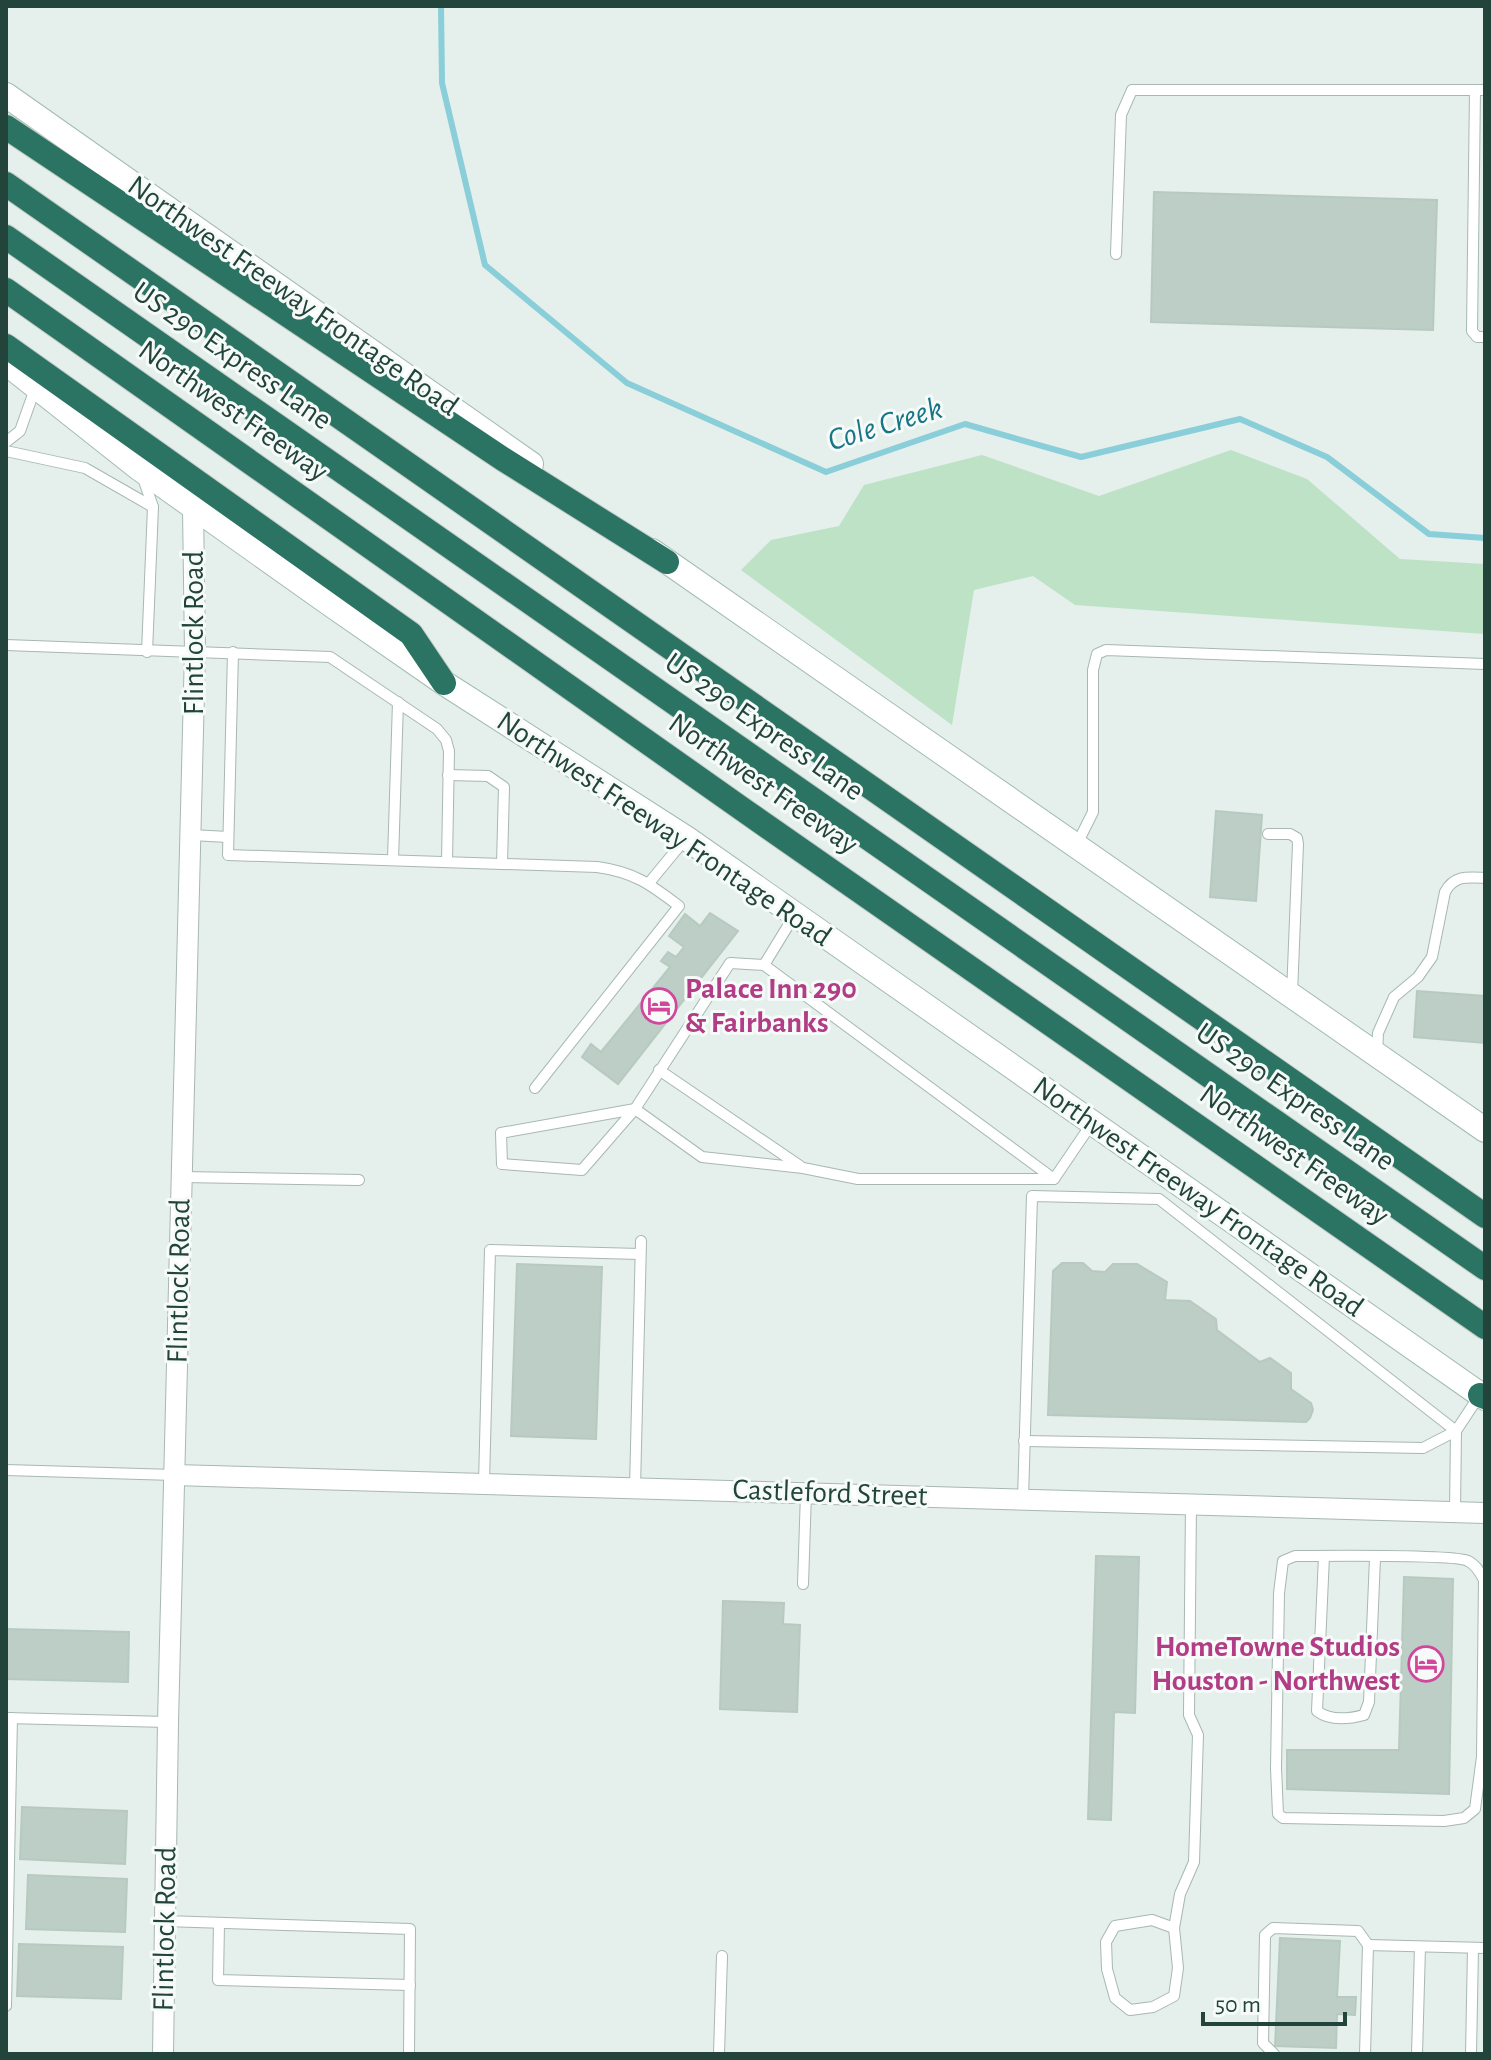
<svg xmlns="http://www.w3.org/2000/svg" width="1491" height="2060" font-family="'Alegreya Sans',sans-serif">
  <rect width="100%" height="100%" fill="#e5efeb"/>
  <!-- green -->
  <path fill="#bde2c6" d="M 1231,450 L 1307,479 L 1400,559 L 1485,564 L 1485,634 L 1075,605 L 1033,576 L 974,590 L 952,725 L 741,570 L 771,540 L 839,526 L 864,485 L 982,455 L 1099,496 Z"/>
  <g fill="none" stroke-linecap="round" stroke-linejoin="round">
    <!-- stream -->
    <path stroke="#89ced8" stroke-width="6" d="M 441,6 L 442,83 L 485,265 L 627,383 L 826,472 L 965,424 L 1081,457 L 1240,419 L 1327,457 L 1429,534 L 1485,538"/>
  </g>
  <!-- building -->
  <g fill="#bdcec6" stroke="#b7cac1" stroke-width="2">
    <path d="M 1154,192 L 1437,200 L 1433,330 L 1151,322 Z"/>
    <path d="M 1216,811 L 1262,815 L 1256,901 L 1210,897 Z"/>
    <path d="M 710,913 L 738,931 L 618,1084 L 582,1057 L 591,1044 L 601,1052 L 670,967 L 661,961 L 668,952 L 676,957 L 684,947 L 669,936 L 685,914 L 700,926 Z"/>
    <path d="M 1417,991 L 1485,996 L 1485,1043 L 1414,1037 Z"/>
    <path d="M 1062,1263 L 1083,1263 L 1092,1271 L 1105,1272 L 1113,1264 L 1137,1264 L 1167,1282 L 1165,1300 L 1190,1301 L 1216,1319 L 1217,1330 L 1260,1362 L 1270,1358 L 1291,1373 L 1291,1389 L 1311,1403 L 1313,1410 L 1310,1418 L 1306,1422 L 1048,1415 L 1053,1271 Z"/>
    <path d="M 517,1264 L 602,1267 L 596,1439 L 511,1436 Z"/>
    <path d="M 1096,1556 L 1139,1557 L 1135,1713 L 1114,1712 L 1111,1820 L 1088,1819 Z"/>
    <path d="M 1404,1577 L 1453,1579 L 1449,1794 L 1287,1789 L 1287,1750 L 1399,1750 Z"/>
    <path d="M 723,1601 L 784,1603 L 783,1624 L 800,1625 L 797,1712 L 720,1709 Z"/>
    <path d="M 6,1629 L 129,1632 L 128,1682 L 6,1679 Z"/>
    <path d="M 22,1807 L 127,1811 L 125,1864 L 20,1859 Z"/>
    <path d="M 28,1875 L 127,1879 L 125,1932 L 26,1929 Z"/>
    <path d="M 1280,1938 L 1340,1941 L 1337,1997 L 1356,1997 L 1355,2015 L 1337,2014 L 1336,2048 L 1275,2046 Z"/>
    <path d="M 19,1944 L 123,1947 L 121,1999 L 17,1996 Z"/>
  </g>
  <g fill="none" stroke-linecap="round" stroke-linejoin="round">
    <defs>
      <g id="service">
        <path d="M 1475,90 L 1472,331 L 1477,337 L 1485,337"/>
        <path d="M 1116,254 L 1121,115 L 1132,90 L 1485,90"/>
        <path d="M 6,442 L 20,431 L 36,386"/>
        <path d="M 6,451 L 85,468 L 153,507"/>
        <path d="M 142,475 L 153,507 L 147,652"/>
        <path d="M 6,645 L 330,657 L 437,729 L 446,740 L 449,751 L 447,862"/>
        <path d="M 233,652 L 228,855 L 597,867 C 634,872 650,884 679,906 L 535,1088"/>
        <path d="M 448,775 L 488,776 L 504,787 L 502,864"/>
        <path d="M 1268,834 L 1290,834 L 1297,838 L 1298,844 L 1292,994"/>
        <path d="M 191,835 L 228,837"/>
        <path d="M 1076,846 L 1093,812 L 1093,670 L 1097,654 L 1106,650 L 1485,664"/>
        <path d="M 393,860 L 398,702"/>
        <path d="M 649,883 L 686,838"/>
        <path d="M 794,916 L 764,965 L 1054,1179 L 1092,1123"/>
        <path d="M 764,965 L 730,963 L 635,1109 L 501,1133 L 502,1164 L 582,1170 L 635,1109 L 702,1157 L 803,1168 L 858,1179 L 1054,1179"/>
        <path d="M 1377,1055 L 1378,1033 L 1394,997 L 1418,977 L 1432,957 L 1445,892 C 1454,875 1468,877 1485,878"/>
        <path d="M 659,1070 L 800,1166"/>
        <path d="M 182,1177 L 359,1180"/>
        <path d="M 1024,1441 L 1423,1448 L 1456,1431 L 1479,1396"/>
        <path d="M 6,1470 L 174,1475"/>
        <path d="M 484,1483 L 490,1250 L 640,1254"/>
        <path d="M 635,1488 L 641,1241"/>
        <path d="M 1023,1499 L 1032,1196 L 1159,1199 L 1456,1431 L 1455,1511"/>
        <path d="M 1324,1556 L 1317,1711 C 1330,1721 1349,1719 1364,1715 L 1369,1702 L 1375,1558"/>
        <path d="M 803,1584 L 806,1493"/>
        <path d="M 6,1718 L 168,1722"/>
        <path d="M 1482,1757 L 1475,1809 L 1464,1818 L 1444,1821 L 1283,1818 L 1278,1814 L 1276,1768 L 1279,1593 L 1283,1561 L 1295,1556 C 1319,1556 1456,1554 1468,1561 C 1476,1565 1480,1572 1484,1580 L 1482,1757 L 1485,1757"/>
        <path d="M 165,1921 L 410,1929 L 409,2054"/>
        <path d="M 219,1923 L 218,1980 L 410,1985"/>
        <path d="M 1174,1928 L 1178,1968 L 1174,1996 L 1153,2007 L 1130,2010 L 1115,1998 L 1107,1969 L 1106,1942 L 1115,1926 L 1152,1920 L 1174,1928 L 1180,1894 L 1194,1862 L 1198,1735 L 1189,1715 L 1191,1503"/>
        <path d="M 6,2006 L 12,1718"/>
        <path d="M 719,2054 L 722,1956"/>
        <path d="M 1274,2054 L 1263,2043 L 1265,1935 L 1273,1928 L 1358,1931 L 1368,1945"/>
        <path d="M 1365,2054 L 1368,1945 L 1485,1948"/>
        <path d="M 1417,2054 L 1420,1947"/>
        <path d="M 1471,2054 L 1473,1948"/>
      </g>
      <g id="minor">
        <path d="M 174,1475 L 1485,1513"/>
        <path d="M 163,2054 L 168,1722 L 195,651 L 193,508"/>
      </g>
      <g id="secondary">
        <path d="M 6,95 L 531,464"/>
        <path d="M 6,363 L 140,469 L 330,604 L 444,683 L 686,838 L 1485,1398"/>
        <path d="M 652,551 L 1485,1130"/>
      </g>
      <g id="motorway">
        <path d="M 6,127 L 503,459 L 667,562"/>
        <path d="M 6,184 L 1485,1216"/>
        <path d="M 6,237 L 1485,1268"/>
        <path d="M 6,290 L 745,811 L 1485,1327"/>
        <path d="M 6,346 L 411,634 L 444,683"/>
        <path d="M 1480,1395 L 1485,1397"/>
      </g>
    </defs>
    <!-- service casing -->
    <use href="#service" stroke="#a7b8b2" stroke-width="12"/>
    <!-- minor casing -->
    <use href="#minor" stroke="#a7b8b2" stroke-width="22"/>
    <!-- secondary casing -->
    <use href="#secondary" stroke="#a2bcb3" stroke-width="26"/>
    <!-- motorway casing -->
    <use href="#motorway" stroke="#c1cbc8" stroke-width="26"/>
    <!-- service -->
    <use href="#service" stroke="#fff" stroke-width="10"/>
    <!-- minor -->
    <use href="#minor" stroke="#fff" stroke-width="20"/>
    <!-- secondary -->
    <use href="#secondary" stroke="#fff" stroke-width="24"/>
    <!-- motorway -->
    <use href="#motorway" stroke="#2b7362" stroke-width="24"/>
  </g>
  <!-- icons -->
  <defs>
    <symbol id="hotel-ring" viewBox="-11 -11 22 22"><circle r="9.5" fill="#f6fbf9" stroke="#d1479c" stroke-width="1.5"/><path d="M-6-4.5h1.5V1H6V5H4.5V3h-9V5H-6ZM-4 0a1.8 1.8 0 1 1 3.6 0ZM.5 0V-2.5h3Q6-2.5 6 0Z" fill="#d1479c"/></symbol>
  </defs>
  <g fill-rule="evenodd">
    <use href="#hotel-ring" x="639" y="986" width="40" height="40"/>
    <use href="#hotel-ring" x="1406" y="1644" width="40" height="40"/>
  </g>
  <g text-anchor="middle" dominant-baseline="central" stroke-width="6" stroke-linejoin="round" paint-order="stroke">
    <!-- street labels -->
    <g font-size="30" fill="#22443a" stroke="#f6fbf9">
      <text transform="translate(293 296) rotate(35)">Northwest Freeway Frontage Road</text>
      <text transform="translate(232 356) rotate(35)">US 290 Express Lane</text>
      <text transform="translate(233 411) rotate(35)">Northwest Freeway</text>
      <text transform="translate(194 633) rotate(-90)">Flintlock Road</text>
      <text transform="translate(764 727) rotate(35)">US 290 Express Lane</text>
      <text transform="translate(763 784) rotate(35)">Northwest Freeway</text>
      <text transform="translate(664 829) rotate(34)">Northwest Freeway Frontage Road</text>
      <text transform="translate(1295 1097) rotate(35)">US 290 Express Lane</text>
      <text transform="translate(1294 1155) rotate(35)">Northwest Freeway</text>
      <text transform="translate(1198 1197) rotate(35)">Northwest Freeway Frontage Road</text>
      <text transform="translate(179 1281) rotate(-89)">Flintlock Road</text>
      <text transform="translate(830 1493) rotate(2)">Castleford Street</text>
      <text transform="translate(165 1929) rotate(-89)">Flintlock Road</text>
    </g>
    <!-- hotel labels -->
    <g font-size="30" font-weight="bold" fill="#b23c85" stroke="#f6fbf9" text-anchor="start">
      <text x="685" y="989">Palace Inn 290<tspan x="685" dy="34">&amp; Fairbanks</tspan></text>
      <text x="1400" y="1647" text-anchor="end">HomeTowne Studios<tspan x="1400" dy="34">Houston - Northwest</tspan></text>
    </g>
    <!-- water labels -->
    <g font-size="32" font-style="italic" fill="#167686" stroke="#f6fbf9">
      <text transform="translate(885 424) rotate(-17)">Cole Creek</text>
    </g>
  </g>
  <!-- border -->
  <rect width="1491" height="2060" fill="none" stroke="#22443a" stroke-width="16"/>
  <!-- scale -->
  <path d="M1203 2012v12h142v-12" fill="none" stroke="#22443a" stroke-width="4"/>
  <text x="1215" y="2012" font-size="24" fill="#22443a" stroke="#f6fbf9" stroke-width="6" paint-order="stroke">50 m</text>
</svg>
